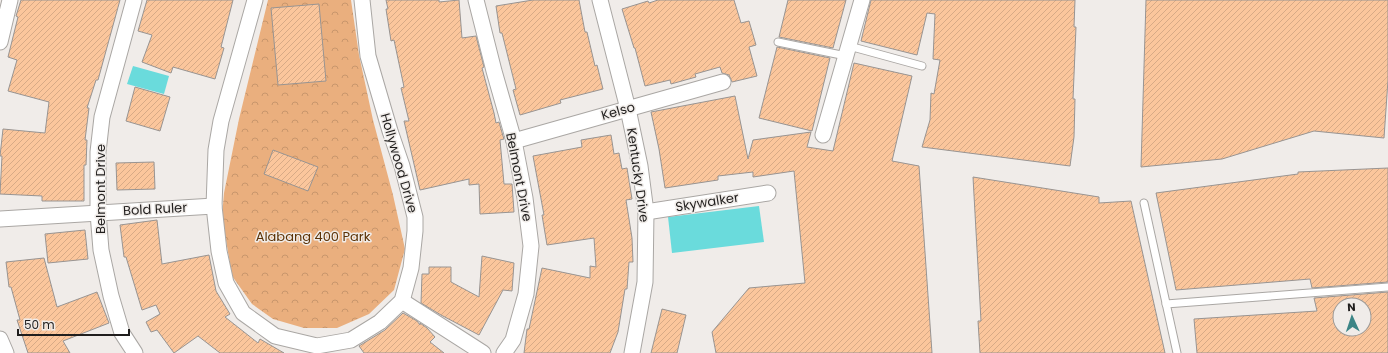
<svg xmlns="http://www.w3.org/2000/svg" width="1388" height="353" font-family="Poppins,sans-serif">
  <defs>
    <pattern id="park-crowns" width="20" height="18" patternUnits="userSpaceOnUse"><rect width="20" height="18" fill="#eaaf7e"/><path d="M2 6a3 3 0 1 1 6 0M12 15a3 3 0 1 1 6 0" fill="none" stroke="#c8966c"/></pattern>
    <pattern id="building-hatch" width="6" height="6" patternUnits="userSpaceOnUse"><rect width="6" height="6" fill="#fbc69c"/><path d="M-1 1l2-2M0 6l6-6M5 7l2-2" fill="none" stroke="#d7aa86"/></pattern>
  </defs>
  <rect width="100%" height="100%" fill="#f0ece9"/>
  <!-- park -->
  <path fill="url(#park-crowns)" d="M 268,0 L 351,0 L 359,55 L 373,120 L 393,195 L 405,249 L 394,290 L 369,314 L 337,328 L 304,328 L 273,319 L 252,304 L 232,276 L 222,216 L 224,193 L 239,119 Z"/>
  <!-- water -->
  <g fill="#6adbdc">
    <path d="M 133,66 L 169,76 L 164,94 L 127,84 Z"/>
    <path d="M 759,206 L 764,242 L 672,253 L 668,217 Z"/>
  </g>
  <!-- building -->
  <g fill="url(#building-hatch)" stroke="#989492" fill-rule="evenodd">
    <path d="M 21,0 L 120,0 L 98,80 L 96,80 L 87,108 L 89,108 L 85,140 L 87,140 L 86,165 L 84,165 L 84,201 L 42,201 L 42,196 L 0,194 L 2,156 L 0,156 L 3,129 L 45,133 L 49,102 L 8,91 L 17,60 L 8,57 L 18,17 L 16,16 Z"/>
    <path d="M 147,0 L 233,0 L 221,47 L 224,48 L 215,79 L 173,67 L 171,73 L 142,62 L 152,35 L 138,31 Z"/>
    <path d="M 386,0 L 439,0 L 439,2 L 459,0 L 462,38 L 476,36 L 484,67 L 482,68 L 494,113 L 496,123 L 499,122 L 503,136 L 504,139 L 500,140 L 504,184 L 512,184 L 514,212 L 480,214 L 479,184 L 469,185 L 469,179 L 420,190 L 404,121 L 409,121 L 401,88 L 404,87 L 394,40 L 391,41 L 386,9 L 388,9 Z"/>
    <path d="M 533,0 L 579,0 L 585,32 L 587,32 L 595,66 L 597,65 L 603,89 L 560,100 L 561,103 L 520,115 L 513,90 L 516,89 L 502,33 L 500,33 L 496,6 Z"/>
    <path d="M 658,0 L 734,0 L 741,23 L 749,21 L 756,45 L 749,47 L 757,76 L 732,82 L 729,75 L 722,73 L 720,67 L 695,74 L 696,77 L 671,84 L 670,80 L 645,86 L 635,48 L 634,48 L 622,9 L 648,1 L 649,3 Z"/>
    <path d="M 788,0 L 846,0 L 833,48 L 779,37 Z"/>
    <path d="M 871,0 L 1075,0 L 1074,27 L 1076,27 L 1073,99 L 1075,99 L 1074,137 L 1070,166 L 922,147 L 930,120 L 931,93 L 934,94 L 940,60 L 933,59 L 935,14 L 927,13 L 917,55 L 861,41 Z"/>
    <path d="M 1146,0 L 1388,0 L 1388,80 L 1384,138 L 1314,131 L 1222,159 L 1141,167 Z"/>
    <path d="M 319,4 L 326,81 L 278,85 L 271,8 Z"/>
    <path d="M 777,47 L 830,58 L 812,131 L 759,118 Z"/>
    <path d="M 854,63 L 912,76 L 892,161 L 919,166 L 932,353 L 716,353 L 712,332 L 749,288 L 805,283 L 794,171 L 753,177 L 753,172 L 718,176 L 718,180 L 665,188 L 659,149 L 651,112 L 735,96 L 748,159 L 753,140 L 811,132 L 807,147 L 833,151 Z"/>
    <path d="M 135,87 L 170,97 L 160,131 L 126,121 Z"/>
    <path d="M 611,135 L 614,154 L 619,153 L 622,169 L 627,168 L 632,199 L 626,200 L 632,238 L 633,262 L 629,262 L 627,289 L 625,289 L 618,332 L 610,353 L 524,353 L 527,329 L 529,329 L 542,268 L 590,278 L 590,266 L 596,267 L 594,238 L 547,245 L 542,215 L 544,215 L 533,156 L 582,147 L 581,140 Z"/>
    <path d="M 273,150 L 318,167 L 308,191 L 264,174 Z"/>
    <path d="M 154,162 L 155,189 L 117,190 L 116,163 Z"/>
    <path d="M 1388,168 L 1388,282 L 1312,288 L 1310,279 L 1176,290 L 1156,193 L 1298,174 L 1298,172 Z"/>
    <path d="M 973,177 L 1099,197 L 1099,203 L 1131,201 L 1165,353 L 980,353 L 978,321 L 981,321 Z"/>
    <path d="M 157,220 L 162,264 L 209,255 L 216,291 L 230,314 L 225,317 L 258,343 L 260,339 L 284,353 L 220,353 L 198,336 L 174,353 L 157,330 L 151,332 L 146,322 L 160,314 L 156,305 L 142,310 L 126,257 L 124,257 L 120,225 Z"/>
    <path d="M 85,230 L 88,259 L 48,263 L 45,234 Z"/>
    <path d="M 482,256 L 514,263 L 512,291 L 503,290 L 479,335 L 441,315 L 421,303 L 422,274 L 429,274 L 429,267 L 451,267 L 451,282 L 479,297 Z"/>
    <path d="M 44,258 L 57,307 L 97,292 L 109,323 L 63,341 L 70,353 L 28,353 L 17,320 L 20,320 L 11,287 L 9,287 L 6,262 Z"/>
    <path d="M 1388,292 L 1388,353 L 1197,353 L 1194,319 L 1317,311 L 1314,298 ZM 1340,305 L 1364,305 L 1364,329 L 1340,329 Z"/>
    <path d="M 662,309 L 686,315 L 677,353 L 651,353 Z"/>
    <path d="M 403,313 L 417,321 L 420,325 L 420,323 L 427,328 L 435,337 L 430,342 L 444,353 L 364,353 L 359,346 L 385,330 Z"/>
  </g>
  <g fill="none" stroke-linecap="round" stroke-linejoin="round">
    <defs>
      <g id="service">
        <path d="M 778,42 L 846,56"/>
        <path d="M 849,46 L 922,66"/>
        <path d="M 1144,203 L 1177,353"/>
        <path d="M 1166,304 L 1388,287"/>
      </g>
      <g id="minor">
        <path d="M 134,0 L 102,117 L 98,152 L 98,213 L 101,250 L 111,296 L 122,333 L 135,353"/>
        <path d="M 255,0 L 221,121 L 216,150 L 214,206 L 219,251 L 226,283 L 243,313 L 275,336 L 317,346 L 351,340 L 380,322 L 402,301 L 411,268 L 415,231 L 415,217 L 402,166 L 390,131 L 368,56 L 362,0"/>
        <path d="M 476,0 L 494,71 L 514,141 L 525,198 L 531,246 L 526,294 L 513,340 L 504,353"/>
        <path d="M 600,0 L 628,109 L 640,166 L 646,212 L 645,282 L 632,353"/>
        <path d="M 0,42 L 10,0"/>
        <path d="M 823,135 L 862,0"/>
        <path d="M 514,141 L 723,82"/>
        <path d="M 646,212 L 768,193"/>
        <path d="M 0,219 L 214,206"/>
        <path d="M 402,301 L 483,353"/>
        <path d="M 0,339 L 6,353"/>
      </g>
    </defs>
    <!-- service casing -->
    <use href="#service" stroke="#aaa7a4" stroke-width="9"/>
    <!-- minor casing -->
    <use href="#minor" stroke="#aaa7a4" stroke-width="17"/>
    <!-- service -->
    <use href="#service" stroke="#fff" stroke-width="7"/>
    <!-- minor -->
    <use href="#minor" stroke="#fff" stroke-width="15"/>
  </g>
  <g text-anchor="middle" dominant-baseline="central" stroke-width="3" stroke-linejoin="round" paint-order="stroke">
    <!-- street labels -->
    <g font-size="13" fill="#201e1d" stroke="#f0ece9">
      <text transform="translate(618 111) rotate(-16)">Kelso</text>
      <text transform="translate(399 163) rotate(74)">Hollywood Drive</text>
      <text transform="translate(638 175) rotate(82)">Kentucky Drive</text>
      <text transform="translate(519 177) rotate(79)">Belmont Drive</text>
      <text transform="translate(100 189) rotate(-90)">Belmont Drive</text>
      <text transform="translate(707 202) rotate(-9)">Skywalker</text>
      <text transform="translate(155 209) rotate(-3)">Bold Ruler</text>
    </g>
    <!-- park labels -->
    <g font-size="13" fill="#5b3206" stroke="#f0ece9">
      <text x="313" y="236">Alabang 400 Park</text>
    </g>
  </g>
  <!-- north arrow -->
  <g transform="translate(1352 317) rotate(357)"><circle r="19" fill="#f0ece9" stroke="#9d9a97"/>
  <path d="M0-3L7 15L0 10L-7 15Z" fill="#3c8586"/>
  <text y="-6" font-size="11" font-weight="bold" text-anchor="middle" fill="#201e1d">N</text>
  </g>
  <!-- scale -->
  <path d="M18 329v6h111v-6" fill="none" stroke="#201e1d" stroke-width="2"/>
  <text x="24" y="329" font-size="12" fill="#201e1d" stroke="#f0ece9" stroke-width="3" paint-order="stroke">50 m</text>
</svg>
